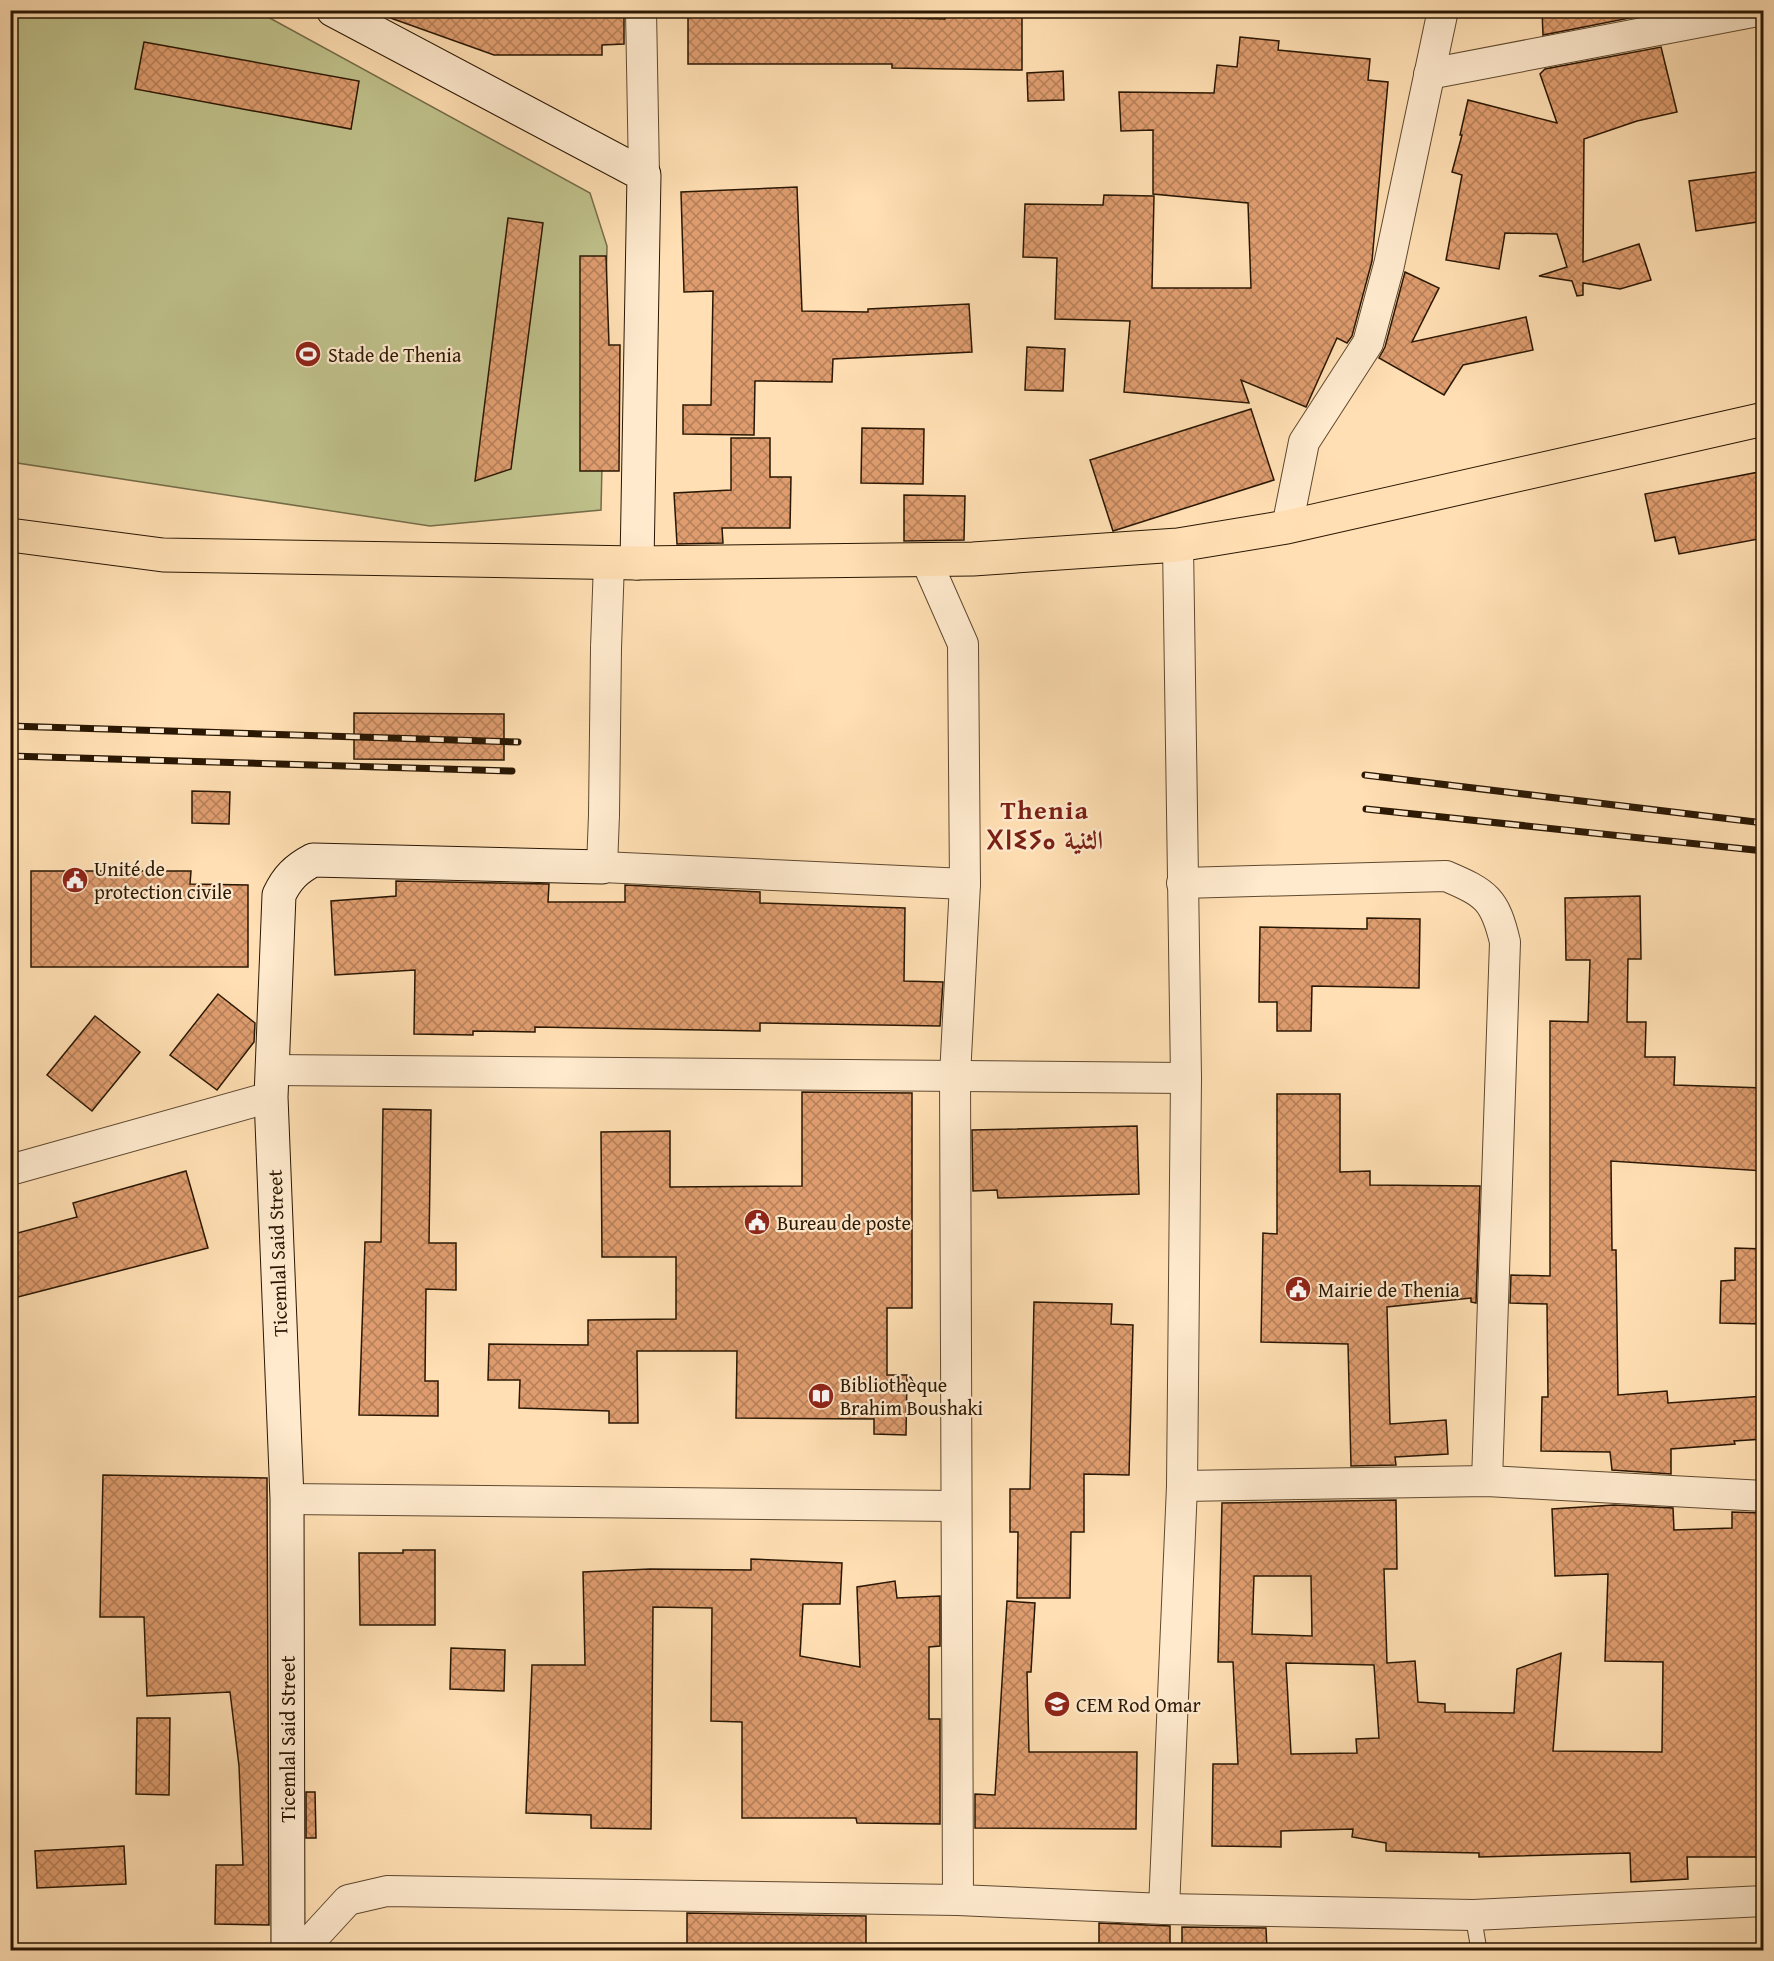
<svg xmlns="http://www.w3.org/2000/svg" width="1774" height="1961" font-family="'Gentium Book Plus',Amiri,'Noto Sans Tifinagh',serif">
  <defs>
    <pattern id="building-cross-hatch" width="8" height="8" patternUnits="userSpaceOnUse" patternTransform="scale(1.5)"><rect width="8" height="8" fill="#df9d6f"/><path d="M0 0l8 8M0 8l8-8" fill="none" stroke="#b57f59"/></pattern>
  </defs>
  <rect width="100%" height="100%" fill="#ffdfb3"/>
  <filter id="stains"><feTurbulence type="fractalNoise" baseFrequency=".00333" numOctaves="4"/><feColorMatrix values="0 0 0 0 .2 0 0 0 0 .09 0 0 0 0 .02 0 0 0 .5 -.17"/></filter>
  <radialGradient id="worn" r=".72"><stop offset=".6" stop-color="#630" stop-opacity="0"/><stop offset="1" stop-color="#630" stop-opacity=".3"/></radialGradient>
  <!-- pitch -->
  <path fill="#c0c28c" stroke="#756c48" stroke-width="1.5" d="M 10,11 L 257,11 L 590,193 L 607,246 L 601,510 L 430,526 L 11,462 Z"/>
  <!-- building -->
  <g fill="url(#building-cross-hatch)" stroke="#2a1703" stroke-width="1.5" fill-rule="evenodd">
    <path d="M 382,10 L 624,10 L 624,44 L 602,45 L 602,55 L 494,55 L 385,16 L 381,14 Z"/>
    <path d="M 688,10 L 849,10 L 849,17 L 945,19 L 945,10 L 1022,10 L 1022,70 L 892,68 L 892,64 L 688,64 Z"/>
    <path d="M 1542,10 L 1640,10 L 1640,16 L 1543,35 Z"/>
    <path d="M 1240,37 L 1279,41 L 1278,50 L 1370,59 L 1368,80 L 1388,82 L 1372,261 L 1352,336 L 1347,343 L 1337,338 L 1306,407 L 1241,380 L 1249,403 L 1124,392 L 1130,321 L 1055,319 L 1057,258 L 1023,257 L 1025,204 L 1103,205 L 1104,195 L 1154,196 L 1152,288 L 1251,288 L 1248,203 L 1153,194 L 1153,130 L 1121,131 L 1119,92 L 1214,93 L 1217,65 L 1237,67 Z"/>
    <path d="M 144,42 L 359,81 L 351,129 L 135,89 Z"/>
    <path d="M 1661,47 L 1677,112 L 1637,121 L 1584,139 L 1583,262 L 1639,244 L 1651,280 L 1620,289 L 1583,283 L 1583,295 L 1577,296 L 1572,281 L 1539,276 L 1567,267 L 1557,234 L 1505,233 L 1499,269 L 1446,260 L 1462,175 L 1452,172 L 1462,135 L 1460,135 L 1468,100 L 1557,123 L 1540,74 L 1545,69 Z"/>
    <path d="M 1063,71 L 1064,100 L 1028,101 L 1027,73 Z"/>
    <path d="M 1764,171 L 1764,221 L 1696,231 L 1689,181 Z"/>
    <path d="M 797,187 L 802,311 L 868,312 L 868,309 L 969,304 L 972,352 L 833,359 L 832,382 L 755,381 L 754,435 L 683,434 L 683,405 L 711,405 L 713,291 L 684,292 L 681,192 Z"/>
    <path d="M 508,218 L 543,223 L 511,469 L 475,481 Z"/>
    <path d="M 580,256 L 606,256 L 609,345 L 620,345 L 619,471 L 580,471 Z"/>
    <path d="M 1405,272 L 1439,288 L 1412,342 L 1526,317 L 1533,350 L 1463,365 L 1444,395 L 1379,358 L 1385,347 Z"/>
    <path d="M 1027,347 L 1065,349 L 1063,391 L 1025,390 Z"/>
    <path d="M 1251,409 L 1274,480 L 1113,531 L 1090,460 Z"/>
    <path d="M 862,428 L 924,429 L 923,484 L 861,483 Z"/>
    <path d="M 731,438 L 770,438 L 770,477 L 791,477 L 790,528 L 722,528 L 723,543 L 677,544 L 674,493 L 731,490 Z"/>
    <path d="M 1764,471 L 1764,538 L 1679,554 L 1675,537 L 1655,541 L 1645,494 Z"/>
    <path d="M 904,495 L 965,496 L 964,540 L 904,541 Z"/>
    <path d="M 354,713 L 504,714 L 504,760 L 354,759 Z"/>
    <path d="M 192,791 L 230,792 L 229,824 L 192,823 Z"/>
    <path d="M 31,871 L 191,871 L 190,884 L 248,885 L 248,967 L 31,967 Z"/>
    <path d="M 396,881 L 549,884 L 548,902 L 625,902 L 625,885 L 760,892 L 760,903 L 905,908 L 904,981 L 943,982 L 940,1026 L 760,1023 L 760,1031 L 535,1027 L 535,1032 L 473,1031 L 473,1035 L 414,1034 L 415,970 L 335,975 L 331,901 L 396,896 Z"/>
    <path d="M 1640,896 L 1641,959 L 1628,959 L 1627,1022 L 1646,1022 L 1645,1057 L 1675,1057 L 1674,1085 L 1764,1088 L 1764,1171 L 1611,1161 L 1612,1250 L 1616,1250 L 1618,1395 L 1667,1391 L 1668,1403 L 1764,1396 L 1764,1439 L 1734,1441 L 1735,1444 L 1671,1449 L 1671,1474 L 1612,1470 L 1610,1452 L 1541,1451 L 1542,1397 L 1548,1397 L 1547,1304 L 1510,1303 L 1511,1275 L 1550,1276 L 1550,1021 L 1588,1022 L 1590,960 L 1566,960 L 1565,898 Z"/>
    <path d="M 1367,918 L 1420,919 L 1419,988 L 1312,986 L 1311,1031 L 1277,1031 L 1277,1002 L 1259,1002 L 1260,927 L 1367,929 Z"/>
    <path d="M 218,994 L 255,1023 L 254,1042 L 217,1090 L 170,1055 Z"/>
    <path d="M 95,1016 L 140,1052 L 92,1111 L 47,1075 Z"/>
    <path d="M 802,1092 L 912,1093 L 912,1308 L 887,1308 L 887,1375 L 907,1375 L 906,1435 L 874,1434 L 874,1419 L 736,1418 L 737,1351 L 637,1351 L 638,1423 L 609,1423 L 609,1411 L 519,1408 L 520,1380 L 488,1380 L 489,1344 L 588,1345 L 588,1320 L 676,1319 L 676,1257 L 602,1257 L 601,1132 L 670,1131 L 670,1187 L 802,1186 Z"/>
    <path d="M 1277,1094 L 1340,1094 L 1340,1172 L 1370,1171 L 1370,1185 L 1480,1186 L 1476,1303 L 1471,1302 L 1471,1298 L 1387,1307 L 1390,1424 L 1446,1420 L 1448,1454 L 1395,1457 L 1396,1465 L 1351,1466 L 1348,1344 L 1261,1342 L 1263,1233 L 1277,1234 Z"/>
    <path d="M 383,1109 L 431,1110 L 429,1243 L 456,1243 L 456,1290 L 426,1289 L 425,1381 L 438,1381 L 438,1416 L 359,1415 L 365,1242 L 381,1242 Z"/>
    <path d="M 1137,1126 L 1139,1194 L 998,1198 L 997,1190 L 973,1191 L 972,1130 Z"/>
    <path d="M 186,1171 L 208,1248 L 10,1299 L 10,1235 L 77,1217 L 73,1203 Z"/>
    <path d="M 1735,1248 L 1764,1249 L 1764,1324 L 1720,1323 L 1721,1281 L 1735,1280 Z"/>
    <path d="M 1034,1302 L 1112,1304 L 1111,1324 L 1133,1325 L 1129,1475 L 1084,1474 L 1084,1532 L 1071,1532 L 1070,1598 L 1017,1598 L 1018,1532 L 1010,1532 L 1010,1489 L 1030,1489 Z"/>
    <path d="M 103,1475 L 267,1478 L 269,1925 L 215,1924 L 216,1865 L 243,1865 L 239,1766 L 230,1692 L 147,1696 L 144,1617 L 100,1617 Z"/>
    <path d="M 1396,1500 L 1397,1569 L 1384,1569 L 1387,1663 L 1415,1661 L 1418,1702 L 1445,1704 L 1445,1712 L 1514,1713 L 1517,1669 L 1561,1653 L 1553,1751 L 1662,1752 L 1663,1662 L 1605,1661 L 1608,1574 L 1555,1576 L 1552,1509 L 1614,1505 L 1673,1508 L 1674,1530 L 1732,1528 L 1732,1512 L 1764,1513 L 1764,1857 L 1687,1857 L 1688,1879 L 1631,1882 L 1630,1853 L 1479,1857 L 1479,1853 L 1386,1851 L 1386,1843 L 1352,1837 L 1353,1829 L 1281,1831 L 1281,1847 L 1212,1846 L 1213,1764 L 1238,1764 L 1233,1662 L 1218,1662 L 1222,1503 ZM 1254,1576 L 1311,1576 L 1312,1636 L 1252,1634 ZM 1286,1663 L 1374,1665 L 1379,1738 L 1356,1739 L 1357,1753 L 1291,1754 Z"/>
    <path d="M 403,1550 L 435,1550 L 435,1625 L 360,1625 L 359,1553 L 403,1553 Z"/>
    <path d="M 751,1559 L 842,1563 L 840,1604 L 803,1604 L 800,1656 L 860,1667 L 857,1587 L 895,1581 L 897,1598 L 940,1596 L 940,1646 L 929,1647 L 929,1719 L 940,1719 L 940,1824 L 857,1823 L 856,1818 L 742,1818 L 742,1722 L 711,1721 L 712,1608 L 653,1607 L 651,1829 L 591,1828 L 591,1815 L 526,1813 L 532,1665 L 585,1665 L 583,1572 L 650,1569 L 751,1570 Z"/>
    <path d="M 1007,1601 L 1035,1603 L 1031,1672 L 1027,1672 L 1029,1752 L 1137,1752 L 1136,1829 L 975,1828 L 975,1794 L 995,1795 Z"/>
    <path d="M 451,1648 L 505,1650 L 504,1691 L 450,1689 Z"/>
    <path d="M 137,1718 L 170,1718 L 169,1795 L 136,1794 Z"/>
    <path d="M 306,1792 L 315,1792 L 316,1838 L 306,1838 Z"/>
    <path d="M 124,1846 L 126,1884 L 37,1888 L 35,1851 Z"/>
    <path d="M 687,1913 L 866,1916 L 866,1950 L 687,1950 Z"/>
    <path d="M 1099,1923 L 1170,1926 L 1170,1950 L 1099,1950 Z"/>
    <path d="M 1182,1927 L 1266,1928 L 1267,1950 L 1182,1950 Z"/>
  </g>
  <g fill="none" stroke-linecap="round" stroke-linejoin="round">
    <defs>
      <path id="lane" d="M 1473,1915 L 1479,1950"/>
      <g id="street">
        <path d="M 641,10 L 644,175"/>
        <path d="M 1429,74 L 1763,10"/>
        <path d="M 1287,527 L 1304,442 L 1368,343 L 1389,265 L 1443,10"/>
        <path d="M 926,560 L 963,644 L 965,884 L 955,1076 L 958,1900"/>
        <path d="M 606,648 L 609,562"/>
        <path d="M 604,815 L 602,867 L 965,884"/>
        <path d="M 1182,883 L 1446,876 C 1486,893 1495,899 1505,942 L 1487,1481"/>
        <path d="M 271,1070 L 1186,1078"/>
        <path d="M 10,1170 L 271,1097"/>
        <path d="M 1182,1486 L 1487,1481 L 1764,1496"/>
        <path d="M 287,1499 L 956,1506"/>
        <path d="M 1164,1909 L 1182,1486 L 1186,1078 L 1178,545"/>
        <path d="M 302,1950 L 348,1900 L 387,1891 L 958,1900 L 1164,1909 L 1473,1915 L 1764,1901"/>
      </g>
      <g id="secondary">
        <path d="M 333,10 L 644,175 L 637,563"/>
        <path d="M 288,1950 L 287,1499 L 271,1097 L 279,895 C 287,878 296,869 313,860 L 602,867"/>
      </g>
      <path id="primary" d="M 10,535 L 163,555 L 637,563 L 973,559 L 1178,545 L 1287,527 L 1764,419"/>
    </defs>
    <!-- lane casing -->
    <use href="#lane" stroke="#5f492f" stroke-width="17"/>
    <!-- street casing -->
    <use href="#street" stroke="#5f492f" stroke-width="32"/>
    <!-- secondary casing -->
    <use href="#secondary" stroke="#2a1703" stroke-width="35"/>
    <!-- primary casing -->
    <use href="#primary" stroke="#2a1703" stroke-width="35"/>
    <!-- lane -->
    <use href="#lane" stroke="#ffeace" stroke-width="15"/>
    <!-- street -->
    <use href="#street" stroke="#ffeace" stroke-width="30"/>
    <!-- secondary -->
    <use href="#secondary" stroke="#ffeace" stroke-width="33"/>
    <!-- primary -->
    <use href="#primary" stroke="#ffdfb3" stroke-width="33"/>
    <defs>
      <g id="rail">
        <path d="M 10,726 L 518,742"/>
        <path d="M 10,756 L 512,771"/>
        <path d="M 1365,775 L 1764,823"/>
        <path d="M 1366,809 L 1764,851"/>
      </g>
    </defs>
    <!-- rail casing -->
    <use href="#rail" stroke="#2a1703" stroke-width="7"/>
    <!-- rail -->
    <use href="#rail" stroke="#ffeace" stroke-width="4.5" stroke-dasharray="14" stroke-linecap="butt"/>
    <defs>
      <path id="street-bridge" d="M 604,815 L 606,648"/>
    </defs>
    <!-- street-bridge casing -->
    <use href="#street-bridge" stroke="#5f492f" stroke-width="32" stroke-linecap="butt"/>
    <!-- street-bridge -->
    <use href="#street-bridge" stroke="#ffeace" stroke-width="30"/>
  </g>
  <!-- icons -->
  <defs>
    <symbol id="stadium-disc" viewBox="-11 -11 22 22"><circle r="9.5" fill="#8f2418" stroke="#ffeace"/><path d="M0-5a6.5 5 0 1 0 0 10a6.5 5 0 1 0 0-10ZM-3.5-1.8h7v3.6h-7Z" fill="#fff"/></symbol>
    <symbol id="civic-disc" viewBox="-11 -11 22 22"><circle r="9.5" fill="#8f2418" stroke="#ffeace"/><path d="M-.6-6.5H3V-4.5H.6V-3L4-1V1h2V6H-6V1h2V-1L-.6-3ZM-1.2 2.5V6h2.4V2.5Z" fill="#fff"/></symbol>
    <symbol id="library-disc" viewBox="-11 -11 22 22"><circle r="9.5" fill="#8f2418" stroke="#ffeace"/><path d="M-6-4Q-3-5.5-.7-3.5V5Q-3 3-6 4ZM6-4Q3-5.5 .7-3.5V5Q3 3 6 4Z" fill="#fff"/></symbol>
    <symbol id="school-disc" viewBox="-11 -11 22 22"><circle r="9.5" fill="#8f2418" stroke="#ffeace"/><path d="M0-5L7-2L0 1L-7-2ZM-4 1L0 2.5L4 1V4Q0 6-4 4Z" fill="#fff"/></symbol>
  </defs>
  <g fill-rule="evenodd">
    <use href="#stadium-disc" x="293" y="339" width="30" height="30"/>
    <use href="#civic-disc" x="60" y="865" width="30" height="30"/>
    <use href="#civic-disc" x="742" y="1207" width="30" height="30"/>
    <use href="#civic-disc" x="1283" y="1274" width="30" height="30"/>
    <use href="#library-disc" x="806" y="1381" width="30" height="30"/>
    <use href="#school-disc" x="1042" y="1689" width="30" height="30"/>
  </g>
  <g text-anchor="middle" dominant-baseline="central" stroke-width="4.5" stroke-linejoin="round" paint-order="stroke">
    <!-- poi labels -->
    <g font-size="20" fill="#2a1703" stroke="#ffeace" text-anchor="start">
      <text x="328" y="354">Stade de Thenia</text>
      <text x="94" y="868">Unité de<tspan x="94" dy="23">protection civile</tspan></text>
      <text x="777" y="1222">Bureau de poste</text>
      <text x="1318" y="1289">Mairie de Thenia</text>
      <text x="840" y="1384">Bibliothèque<tspan x="840" dy="23">Brahim Boushaki</tspan></text>
      <text x="1076" y="1704">CEM Rod Omar</text>
    </g>
    <!-- street labels -->
    <g font-size="20" fill="#2a1703" stroke="#ffeace">
      <text transform="translate(277 1253) rotate(-92)">Ticemlal Said Street</text>
      <text transform="translate(287 1739) rotate(-90)">Ticemlal Said Street</text>
    </g>
    <!-- district labels -->
    <g font-size="26" font-weight="bold" letter-spacing="1.5" fill="#7a1f14" stroke="#ffeace">
      <text x="1045" y="809">Thenia<tspan x="1045" dy="30">ⵝⵏⵉⵢⴰ الثنية</tspan></text>
    </g>
  </g>
  <!-- margin -->
  <rect width="1774" height="1961" fill="none" stroke="#ffdfb3" stroke-width="36"/>
  <rect x="12" y="12" width="1750" height="1937" fill="none" stroke="#2a1703" stroke-width="3"/>
  <rect x="18" y="18" width="1738" height="1925" fill="none" stroke="#2a1703" stroke-width="1.5"/>
  <rect width="100%" height="100%" filter="url(#stains)"/>
  <rect width="100%" height="100%" fill="url(#worn)"/>
</svg>
